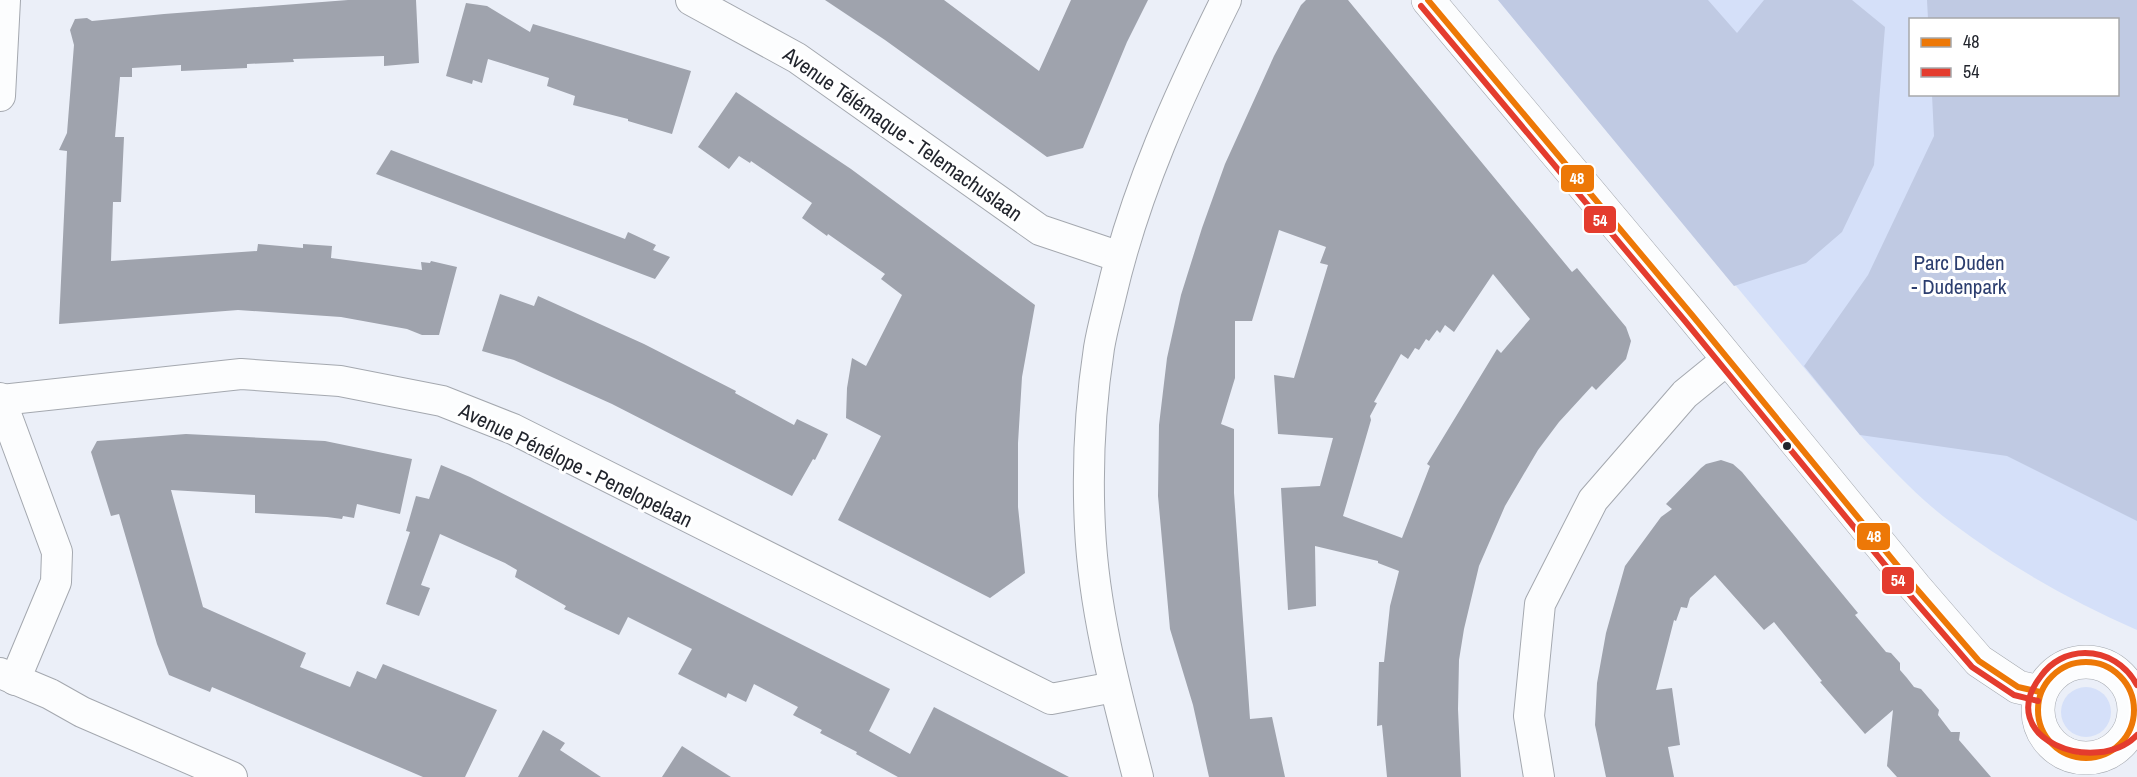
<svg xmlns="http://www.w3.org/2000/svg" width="2137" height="777" font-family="'Archivo Narrow',sans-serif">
  <rect width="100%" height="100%" fill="#ebeff8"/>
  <!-- green -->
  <g fill="#d5e0f9" fill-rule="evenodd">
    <path d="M 1498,0 L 2137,0 L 2137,630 C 2071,601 2009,566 1952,523 C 1918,498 1888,465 1860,435 ZM 1910,20 L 2118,20 L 2118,94 L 1910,94 Z"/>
    <circle cx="2086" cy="712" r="25"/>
  </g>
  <!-- forest -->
  <g fill="#c0cae3">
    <path d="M 1498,0 L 1708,0 L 1737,33 L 1764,0 L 1852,0 L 1885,27 L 1874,165 L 1842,232 L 1806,263 L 1734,286 Z"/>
    <path d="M 1927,0 L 2137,0 L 2137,521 L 2007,456 L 1860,435 L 1804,366 L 1868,275 L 1934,136 L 1932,95 L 2118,94 L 2118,20 L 1928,19 Z"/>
  </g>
  <!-- building -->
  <g fill="#9fa3ad" fill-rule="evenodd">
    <path d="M 348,0 L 416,0 L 419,63 L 384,66 L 384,56 L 293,59 L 294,62 L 247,64 L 247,68 L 181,71 L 181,65 L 132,68 L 132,77 L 120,77 L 115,137 L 124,137 L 121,202 L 113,202 L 111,261 L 257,251 L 258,244 L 303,248 L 303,244 L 332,246 L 331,258 L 422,270 L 421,262 L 430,263 L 431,261 L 457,267 L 439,335 L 422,335 L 407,329 L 341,317 L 238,310 L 59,324 L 67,151 L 59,150 L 67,133 L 74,45 L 70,30 L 75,19 L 87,18 L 92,21 L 164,14 Z"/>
    <path d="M 825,0 L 944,0 L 1039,71 L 1071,0 L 1148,0 L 1127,42 L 1083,148 L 1047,157 L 885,40 Z"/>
    <path d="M 1306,0 L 1348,0 L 1572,272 L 1577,268 L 1626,327 L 1631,341 L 1626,359 L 1596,390 L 1592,386 L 1559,422 L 1538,450 L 1505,506 L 1479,566 L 1464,629 L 1459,660 L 1458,709 L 1461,777 L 1387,777 L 1382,725 L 1377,726 L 1379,662 L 1384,662 L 1390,606 L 1399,571 L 1378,563 L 1378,561 L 1315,546 L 1316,606 L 1288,610 L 1281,488 L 1320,486 L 1333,438 L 1278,434 L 1274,375 L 1294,378 L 1328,265 L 1320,263 L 1326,247 L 1279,230 L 1252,321 L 1235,321 L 1235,378 L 1221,424 L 1234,429 L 1234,493 L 1250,719 L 1272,717 L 1285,777 L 1209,777 L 1193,705 L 1170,629 L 1158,496 L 1159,425 L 1167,358 L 1181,295 L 1202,228 L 1225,164 L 1274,56 L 1301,5 ZM 1493,274 L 1530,319 L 1501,353 L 1497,349 L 1427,464 L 1430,466 L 1402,538 L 1343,516 L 1371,420 L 1370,416 L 1377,403 L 1374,402 L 1401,354 L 1408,359 L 1415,348 L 1419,350 L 1426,339 L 1429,341 L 1437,330 L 1440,333 L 1445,325 L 1454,332 Z"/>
    <path d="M 466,3 L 487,6 L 530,32 L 533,24 L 691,71 L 672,134 L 628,121 L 628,119 L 573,105 L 575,96 L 547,86 L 549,78 L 488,59 L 482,83 L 473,80 L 472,84 L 446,76 Z"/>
    <path d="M 736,92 L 851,169 L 1035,305 L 1022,377 L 1018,443 L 1018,507 L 1025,573 L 990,598 L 838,520 L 881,436 L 846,418 L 847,388 L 852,358 L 866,366 L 902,295 L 881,279 L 885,274 L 828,234 L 827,236 L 802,218 L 812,203 L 751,161 L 750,163 L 739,156 L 729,169 L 698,147 Z"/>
    <path d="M 391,150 L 625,239 L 628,232 L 656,245 L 653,250 L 670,257 L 655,279 L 376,174 Z"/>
    <path d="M 500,294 L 534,306 L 538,296 L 644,344 L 736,391 L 735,393 L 794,425 L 797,419 L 828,434 L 815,460 L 813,459 L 792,496 L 612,404 L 514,360 L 482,351 Z"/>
    <path d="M 186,434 L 325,441 L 412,459 L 400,514 L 357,504 L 354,518 L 343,516 L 342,519 L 327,517 L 255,513 L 255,495 L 171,490 L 203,607 L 306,653 L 300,667 L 350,687 L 357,671 L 376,679 L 383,664 L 497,710 L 465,777 L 423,777 L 212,687 L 210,692 L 169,675 L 157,644 L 119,514 L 111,516 L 91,452 L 97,441 Z"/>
    <path d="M 1721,460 L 1733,464 L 1742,472 L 1858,613 L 1855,615 L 1886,652 L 1891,653 L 1900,663 L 1900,670 L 1907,678 L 1914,687 L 1921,689 L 1939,710 L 1938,715 L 1951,732 L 1960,732 L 1959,740 L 1991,777 L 1897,777 L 1887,766 L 1893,710 L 1865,734 L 1820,682 L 1822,681 L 1774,622 L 1764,630 L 1715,575 L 1690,598 L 1687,608 L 1681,607 L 1676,621 L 1674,620 L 1656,690 L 1672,688 L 1680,745 L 1668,747 L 1674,777 L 1606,777 L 1595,725 L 1597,683 L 1606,633 L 1625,566 L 1661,517 L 1672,509 L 1666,504 L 1701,468 L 1706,464 Z"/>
    <path d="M 441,465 L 470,477 L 890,689 L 869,731 L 910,754 L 934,707 L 1069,777 L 898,777 L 856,754 L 857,752 L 820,733 L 822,730 L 793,715 L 798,707 L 754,684 L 746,702 L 728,693 L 726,698 L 678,674 L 692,649 L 628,617 L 619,635 L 564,609 L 566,606 L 515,577 L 517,570 L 505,563 L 440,534 L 421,585 L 430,588 L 419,616 L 386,604 L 410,532 L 406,531 L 416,496 L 429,499 Z"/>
    <path d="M 543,730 L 565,743 L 560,750 L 601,777 L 518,777 Z"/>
    <path d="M 682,746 L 731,777 L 662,777 Z"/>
  </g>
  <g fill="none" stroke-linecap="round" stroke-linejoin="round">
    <defs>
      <g id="minor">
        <path d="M 691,0 L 797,58 L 1040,230 L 1120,257"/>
        <path d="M 0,96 L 5,0"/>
        <path d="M 0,398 L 57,552 L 56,582 L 15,680"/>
        <path d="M 1,400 L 241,374 L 340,381 L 442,401 L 513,429 L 1051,699 L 1114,687"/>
        <path d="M 0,673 L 50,694 L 82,712 L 232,777"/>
        <path d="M 2134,707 L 2137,707"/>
        <path d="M 1138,777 C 1117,696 1094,613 1090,528 C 1087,468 1090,407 1099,348 C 1102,330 1107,312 1111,295 C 1135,191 1179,95 1226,0"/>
        <path d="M 1539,777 L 1529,716 L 1540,604 L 1593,500 L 1685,394 L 1728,359"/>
      </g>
      <g id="tertiary">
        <path d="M 1428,0 L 1692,315 L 1915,587 L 1979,661 L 2018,687 L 2040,692"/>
        <circle cx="2086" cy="710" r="48"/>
      </g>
    </defs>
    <!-- minor casing -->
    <use href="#minor" stroke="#a4a8af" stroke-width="32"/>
    <!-- tertiary casing -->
    <use href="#tertiary" stroke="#a4a8af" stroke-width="34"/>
    <!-- minor -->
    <use href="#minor" stroke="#fcfdfe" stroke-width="30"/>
    <!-- tertiary -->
    <use href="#tertiary" stroke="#fcfdfe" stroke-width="33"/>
    <defs>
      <g id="bus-1">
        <path d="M 1428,0 L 1692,315 L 1915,587 L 1979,661 L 2018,687 L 2040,692"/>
        <circle cx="2086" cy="710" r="48"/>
      </g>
      <g id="bus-2">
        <path d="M 1421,6 L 1685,321 L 1908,593 L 1972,667 L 2014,695 L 2038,701"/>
        <path d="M 2137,685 C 2126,665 2107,653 2085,653 C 2067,653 2051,662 2041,676 C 1992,739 2097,777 2137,735"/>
      </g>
    </defs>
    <!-- bus-1 casing -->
    <use href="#bus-1" stroke="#fff" stroke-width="10"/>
    <!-- bus-2 casing -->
    <use href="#bus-2" stroke="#fff" stroke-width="10"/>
    <!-- bus-1 -->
    <use href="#bus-1" stroke="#ed7807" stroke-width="6"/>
    <!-- bus-2 -->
    <use href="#bus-2" stroke="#e43c2e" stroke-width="6"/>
  </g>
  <!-- markers -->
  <circle fill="#22252d" stroke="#fff" stroke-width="2" cx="1787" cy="446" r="5"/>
  <g text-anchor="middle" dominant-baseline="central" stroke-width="6" stroke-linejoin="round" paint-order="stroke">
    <!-- street labels -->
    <g font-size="21" fill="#22252d" stroke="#fff">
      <text transform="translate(903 134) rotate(35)">Avenue Télémaque - Telemachuslaan</text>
      <text transform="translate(576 465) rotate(26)">Avenue Pénélope - Penelopelaan</text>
    </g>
    <!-- park labels -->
    <g font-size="21" fill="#2c3e6f" stroke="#fff">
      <text x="1959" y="262">Parc Duden<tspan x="1959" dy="24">- Dudenpark</tspan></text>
    </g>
  </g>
  <g stroke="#fff" stroke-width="2">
    <rect x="1560" y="164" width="35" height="29" rx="6" fill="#ed7807"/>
    <rect x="1583" y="205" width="34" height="29" rx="6" fill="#e43c2e"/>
    <rect x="1856" y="522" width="35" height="29" rx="6" fill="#ed7807"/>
    <rect x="1881" y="566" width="34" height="29" rx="6" fill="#e43c2e"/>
  </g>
  <g font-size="16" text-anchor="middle" font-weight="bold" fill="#fff">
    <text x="1577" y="184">48</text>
    <text x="1600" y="226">54</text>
    <text x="1874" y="542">48</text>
    <text x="1898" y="586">54</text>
  </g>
  <!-- legend -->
  <rect x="1909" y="18" width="210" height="78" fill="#ffffff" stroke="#a7a8ab" stroke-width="1.5"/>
  <rect x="1921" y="38" width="30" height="9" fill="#ed7807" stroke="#a7a8ab" stroke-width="1.5"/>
  <text x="1963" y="48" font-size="18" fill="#22252d">48</text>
  <rect x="1921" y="68" width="30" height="9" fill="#e43c2e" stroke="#a7a8ab" stroke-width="1.5"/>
  <text x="1963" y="78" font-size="18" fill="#22252d">54</text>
</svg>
